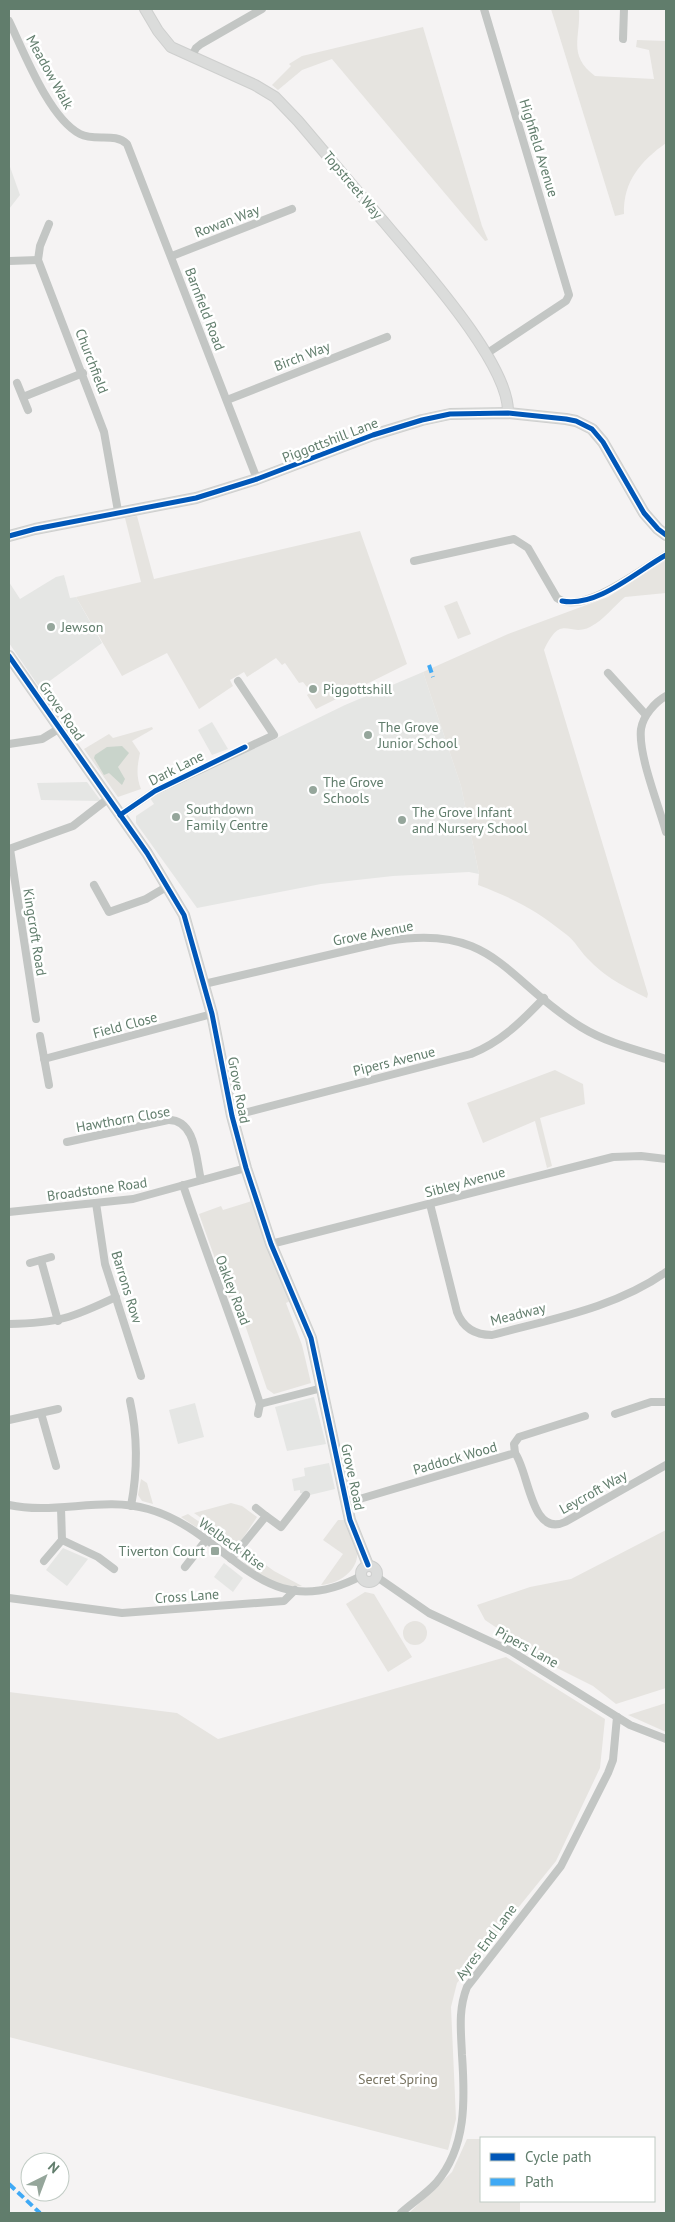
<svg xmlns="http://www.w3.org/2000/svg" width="675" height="2222" font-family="'PT Sans',sans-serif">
  <rect width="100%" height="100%" fill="#f5f3f3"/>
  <!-- built -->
  <g fill="#e5e6e4">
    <path d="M 9,164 L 20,195 L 9,209 Z"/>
    <path d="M 64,575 L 70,598 L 76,597 L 102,643 L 40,688 L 9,643 L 9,582 L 20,599 L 56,577 Z"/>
    <path d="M 423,672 L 461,786 L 479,874 L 469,872 L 393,876 L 321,884 L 197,908 L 136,823 L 136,816 L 154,804 L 150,798 L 185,778 L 271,741 L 345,705 Z"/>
    <path d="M 212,722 L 228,749 L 212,755 L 198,730 Z"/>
    <path d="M 87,782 L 101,801 L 41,800 L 37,783 Z"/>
    <path d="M 314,1397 L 326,1444 L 287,1451 L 275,1407 Z"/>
    <path d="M 195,1403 L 204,1437 L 178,1444 L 169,1410 Z"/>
    <path d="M 329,1463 L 335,1489 L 310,1495 L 300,1493 L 300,1490 L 294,1491 L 292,1479 L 305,1476 L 304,1468 Z"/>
    <path d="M 63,1548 L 88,1559 L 67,1586 L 46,1570 Z"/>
    <path d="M 224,1563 L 243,1578 L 233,1592 L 214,1577 Z"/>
  </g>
  <!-- green -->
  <g fill="#e6e4e0">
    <path d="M 551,9 L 579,9 C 581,37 567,55 595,76 L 654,79 L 649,50 L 636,47 L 637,40 L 666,41 L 666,143 C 641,161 623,181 624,214 L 615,216 Z"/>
    <path d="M 423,27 L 482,226 L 488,240 L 485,241 L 332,59 L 302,70 L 278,90 L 272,85 L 291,66 L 289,64 L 302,56 Z"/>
    <path d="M 137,516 L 154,579 L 360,531 L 407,664 L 316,709 L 307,695 L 311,692 L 303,682 L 299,683 L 285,663 L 282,665 L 276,658 L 247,677 L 244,672 L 230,680 L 233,686 L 199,709 L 167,653 L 122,676 L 76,597 L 141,582 L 125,518 Z"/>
    <path d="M 666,560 L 666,593 L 625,597 C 614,606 604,620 590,627 C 568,638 562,612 544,650 L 648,994 L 647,998 C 623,986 606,978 587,958 C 580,951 575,941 567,935 C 536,910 515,899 478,885 L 479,874 L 461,786 L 423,672 L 508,634 L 608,597 Z"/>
    <path d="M 457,601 L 471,634 L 458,639 L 444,606 Z"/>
    <path d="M 152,727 L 153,729 L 132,741 L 140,753 C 137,767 136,776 141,789 L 118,797 L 84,749 L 109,734 L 113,738 Z"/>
    <path d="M 555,1070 L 583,1084 L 585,1104 L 540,1118 L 552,1166 L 547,1168 L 535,1121 L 483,1143 L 467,1103 Z"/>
    <path d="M 252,1201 L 290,1301 L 286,1303 L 302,1345 L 311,1383 L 274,1394 L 267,1389 L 243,1319 L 237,1320 L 199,1214 L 221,1206 L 223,1210 Z"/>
    <path d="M 141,1479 L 147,1483 L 153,1504 L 142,1501 L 138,1495 Z"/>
    <path d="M 231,1503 L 242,1506 L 257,1517 L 239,1544 L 194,1513 Z"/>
    <path d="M 188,1514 L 235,1547 L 223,1545 L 181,1517 Z"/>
    <path d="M 338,1520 L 345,1520 C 349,1529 355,1540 357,1550 C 360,1570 339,1584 321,1585 L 343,1554 L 323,1540 Z"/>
    <path d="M 666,1530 L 666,1688 L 616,1704 L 593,1686 L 557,1668 L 485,1620 L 477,1605 L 530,1587 L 571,1579 Z"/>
    <path d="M 243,1551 L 247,1551 L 274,1571 L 302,1586 C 282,1590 259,1575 244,1563 Z"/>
    <path d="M 365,1592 L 374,1594 L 412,1657 L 388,1672 L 346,1604 Z"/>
    <circle cx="415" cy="1633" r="12"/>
    <path d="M 506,1657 L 605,1719 L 600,1768 L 556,1861 L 457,1983 L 451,2007 L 456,2119 L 448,2150 L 9,2037 L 9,1692 L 177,1713 L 218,1739 Z"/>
    <path d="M 666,1703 L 666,1732 L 628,1715 Z"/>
    <path d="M 467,2139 L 481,2139 L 481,2201 L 520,2201 L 520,2213 L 409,2213 L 452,2172 Z"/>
  </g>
  <!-- water -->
  <path fill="#c9d4cb" d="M 122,746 L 129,753 L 118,767 L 125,779 L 122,785 L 109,773 L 104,775 L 94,758 L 95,755 L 107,747 Z"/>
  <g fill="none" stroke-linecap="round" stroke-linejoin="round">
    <defs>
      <g id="secondary">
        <path d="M 145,9 L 158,31 L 171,47 L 255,85 L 275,97 L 298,121 C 327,155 355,189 384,222 C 417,262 510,363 508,413"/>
        <path d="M 9,536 L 35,529 L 196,498 L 257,479 L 373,435 L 422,420 L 450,414 L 508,413 L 566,419 L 576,421 L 592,429 L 603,442 L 644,513 L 658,529 L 666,535"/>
        <path d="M 9,656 L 147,853 L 184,915 L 212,1014 L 232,1116 L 246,1168 L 271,1244 L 311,1338 L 350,1520 L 368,1565"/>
        <circle cx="369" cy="1574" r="8"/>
      </g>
    </defs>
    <!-- secondary casing -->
    <use href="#secondary" stroke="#cecfce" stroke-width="12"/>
    <!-- street -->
    <g stroke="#c3c6c4" stroke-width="8">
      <path d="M 484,9 L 569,295 L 566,301 L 486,354"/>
      <path d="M 9,21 C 24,52 49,118 80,134 C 95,142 115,132 127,144 L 257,479"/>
      <path d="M 623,39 L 624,9"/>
      <path d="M 192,56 L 196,48 L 201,44 L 262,9"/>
      <path d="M 49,224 L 40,246 L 38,260 L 104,432 L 118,511"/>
      <path d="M 172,256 L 292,209"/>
      <path d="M 9,261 L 38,260"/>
      <path d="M 17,383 L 28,410"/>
      <path d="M 23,397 L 83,373"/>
      <path d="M 227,400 L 387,337"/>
      <path d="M 414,561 L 514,539 L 528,548 L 557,598 C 582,617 642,568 666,555"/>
      <path d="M 608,673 L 646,715"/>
      <path d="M 666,696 C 655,702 643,716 641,729 C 638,755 659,806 666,832"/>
      <path d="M 9,744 L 42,739 L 60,728"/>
      <path d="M 120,815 L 155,791 L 274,735 L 238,681"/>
      <path d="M 9,849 L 73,826 L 109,798"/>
      <path d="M 10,849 L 36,1019"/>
      <path d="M 94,885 L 109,912 L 146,899 L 168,886"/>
      <path d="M 204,984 L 388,941 C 494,923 506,981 581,1027 C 607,1043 637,1050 666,1059"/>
      <path d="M 40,1036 L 49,1085"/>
      <path d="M 44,1059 L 212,1014"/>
      <path d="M 232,1116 L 471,1054 C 501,1042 521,1022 544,998"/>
      <path d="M 67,1142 L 168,1120 C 196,1119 196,1160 201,1180"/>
      <path d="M 183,1185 C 208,1259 236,1330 260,1404 L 258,1414"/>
      <path d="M 96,1203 L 105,1264 L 141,1376"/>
      <path d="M 430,1204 L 457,1312 C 463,1328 475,1335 492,1335 C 551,1319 615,1308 666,1272"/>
      <path d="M 9,1212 L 133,1199 L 246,1168"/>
      <path d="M 271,1244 L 613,1157 L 641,1156 L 666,1159"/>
      <path d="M 41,1260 L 58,1321"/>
      <path d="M 30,1263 L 51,1257"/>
      <path d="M 9,1324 C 58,1323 72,1318 116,1297"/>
      <path d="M 130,1401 C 138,1437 138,1469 131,1506"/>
      <path d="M 260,1404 L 322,1388"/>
      <path d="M 41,1413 L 56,1466"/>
      <path d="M 615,1414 L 651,1402 L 666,1402"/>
      <path d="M 9,1420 L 58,1409"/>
      <path d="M 515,1453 C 529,1472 531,1538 565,1522 L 666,1465"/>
      <path d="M 346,1503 L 515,1453 L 514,1444 L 519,1437 L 585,1416"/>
      <path d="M 9,1505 C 55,1515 103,1496 148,1509 C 231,1532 261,1629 361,1576"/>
      <path d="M 266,1516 L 281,1527 L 306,1495"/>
      <path d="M 62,1540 L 98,1557 L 114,1569"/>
      <path d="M 231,1559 L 266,1516 L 256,1508"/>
      <path d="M 44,1561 L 62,1540 L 61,1508"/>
      <path d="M 185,1567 L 207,1539"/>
      <path d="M 377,1577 L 429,1613 L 511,1651 L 630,1725 L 666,1739"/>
      <path d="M 9,1598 L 122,1613 L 284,1601 L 295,1590"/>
      <path d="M 401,2213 C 412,2203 426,2194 436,2183 C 467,2147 465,2099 462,2055 C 461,2031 458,2010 467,1987 L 561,1866 L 608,1773 L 613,1760 L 617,1717"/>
    </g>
    <!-- secondary -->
    <use href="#secondary" stroke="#dbdcdb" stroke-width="10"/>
    <!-- quiet -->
    <g stroke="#3fa9f5" stroke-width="4" stroke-dasharray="8 4" stroke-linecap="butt">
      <path d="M 429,665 L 433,677"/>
      <path d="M 9,2184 L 40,2213"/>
    </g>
    <defs>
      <g id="cycleway">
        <path d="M 9,536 L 35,529 L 196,498 L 257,479 L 373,435 L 422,420 L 450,414 L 508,413 L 566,419 L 576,421 L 592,429 L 603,442 L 644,513 L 658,529 L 666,535"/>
        <path d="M 562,601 C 597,608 637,571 666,555"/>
        <path d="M 9,656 L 147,853 L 184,915 L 212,1014 L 232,1116 L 246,1168 L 271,1244 L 311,1338 L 350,1520 L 368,1565"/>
        <path d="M 120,815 L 155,791 L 245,747"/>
      </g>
    </defs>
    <!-- cycleway casing -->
    <use href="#cycleway" stroke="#fff" stroke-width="8"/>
    <!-- cycleway -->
    <use href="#cycleway" stroke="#0057b8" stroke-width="5"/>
  </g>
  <!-- markers -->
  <g fill="#95a69b" stroke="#fff" stroke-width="2">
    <circle cx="51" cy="627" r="5"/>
    <circle cx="313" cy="689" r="5"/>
    <circle cx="368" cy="735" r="5"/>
    <circle cx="313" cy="790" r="5"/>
    <circle cx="176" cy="817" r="5"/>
    <circle cx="402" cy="820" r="5"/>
    <rect x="210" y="1546" width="10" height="10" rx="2.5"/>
  </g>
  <g text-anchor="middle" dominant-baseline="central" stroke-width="5" stroke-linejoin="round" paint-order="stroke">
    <!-- street labels -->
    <g font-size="14" fill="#617d6c" stroke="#fff">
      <text transform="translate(50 72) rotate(61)">Meadow Walk</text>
      <text transform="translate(539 148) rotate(73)">Highfield Avenue</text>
      <text transform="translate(353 185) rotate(50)">Topstreet Way</text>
      <text transform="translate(227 221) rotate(-21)">Rowan Way</text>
      <text transform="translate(205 309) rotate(69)">Barnfield Road</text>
      <text transform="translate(302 356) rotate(-21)">Birch Way</text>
      <text transform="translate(92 361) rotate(69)">Churchfield</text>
      <text transform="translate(330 440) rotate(-21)">Piggottshill Lane</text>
      <text transform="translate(62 711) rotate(55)">Grove Road</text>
      <text transform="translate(176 768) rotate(-27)">Dark Lane</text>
      <text transform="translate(35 932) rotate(81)">Kingcroft Road</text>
      <text transform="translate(373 933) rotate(-11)">Grove Avenue</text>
      <text transform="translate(125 1025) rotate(-15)">Field Close</text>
      <text transform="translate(394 1061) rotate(-14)">Pipers Avenue</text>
      <text transform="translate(239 1090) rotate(79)">Grove Road</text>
      <text transform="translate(123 1119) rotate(-10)">Hawthorn Close</text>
      <text transform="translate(465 1182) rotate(-15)">Sibley Avenue</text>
      <text transform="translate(97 1189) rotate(-8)">Broadstone Road</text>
      <text transform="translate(127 1287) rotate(73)">Barrons Row</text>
      <text transform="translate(233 1290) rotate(69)">Oakley Road</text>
      <text transform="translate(518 1314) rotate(-14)">Meadway</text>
      <text transform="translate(455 1458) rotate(-16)">Paddock Wood</text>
      <text transform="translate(353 1477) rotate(78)">Grove Road</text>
      <text transform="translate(593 1492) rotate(-29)">Leycroft Way</text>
      <text transform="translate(232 1544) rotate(36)">Welbeck Rise</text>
      <text transform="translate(187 1596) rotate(-4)">Cross Lane</text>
      <text transform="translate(527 1647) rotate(29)">Pipers Lane</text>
      <text transform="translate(486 1942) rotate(-53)">Ayres End Lane</text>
    </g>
    <!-- poi labels -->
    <g font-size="14" fill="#617d6c" stroke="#fff" text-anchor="start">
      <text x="61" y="627">Jewson</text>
      <text x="323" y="689">Piggottshill</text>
      <text x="378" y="727">The Grove<tspan x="378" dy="16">Junior School</tspan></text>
      <text x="323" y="782">The Grove<tspan x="323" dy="16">Schools</tspan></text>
      <text x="186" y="809">Southdown<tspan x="186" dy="16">Family Centre</tspan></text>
      <text x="412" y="812">The Grove Infant<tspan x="412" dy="16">and Nursery School</tspan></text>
      <text x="205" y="1551" text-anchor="end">Tiverton Court</text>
    </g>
    <!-- park labels -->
    <g font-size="14" fill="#7a7563" stroke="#fff">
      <text x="398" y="2079">Secret Spring</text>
    </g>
  </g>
  <!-- border -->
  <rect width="675" height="2222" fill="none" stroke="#617d6c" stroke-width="20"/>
  <!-- legend -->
  <rect x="480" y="2137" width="175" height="65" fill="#ffffff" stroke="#c0cbc4"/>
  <rect x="490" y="2153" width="25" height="8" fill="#0057b8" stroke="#c0cbc4"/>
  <text x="525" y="2162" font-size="15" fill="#617d6c">Cycle path</text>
  <rect x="490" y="2178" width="25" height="8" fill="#3fa9f5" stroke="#c0cbc4"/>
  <text x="525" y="2187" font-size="15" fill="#617d6c">Path</text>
  <!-- north arrow -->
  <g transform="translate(45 2177) rotate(42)"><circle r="24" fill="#ffffff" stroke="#c0cbc4"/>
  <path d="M0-4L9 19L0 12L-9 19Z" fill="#95a69b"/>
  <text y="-8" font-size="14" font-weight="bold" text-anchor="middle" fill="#617d6c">N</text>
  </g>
</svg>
